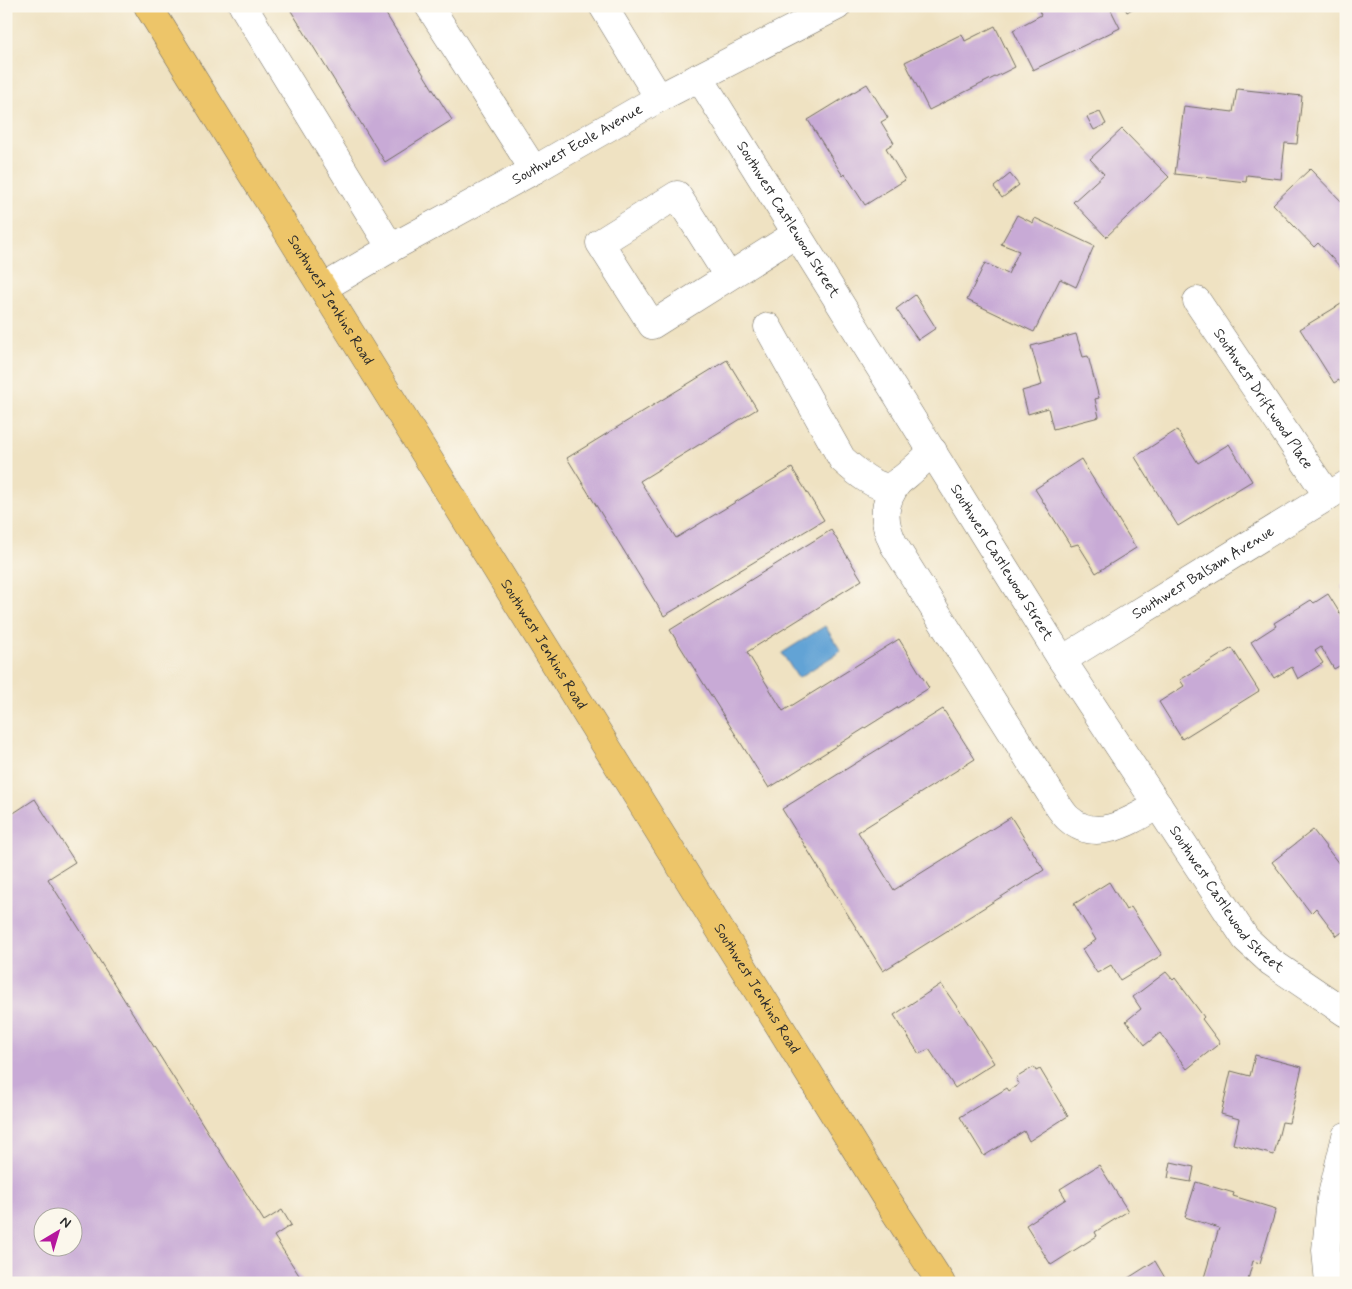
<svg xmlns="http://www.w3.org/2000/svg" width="1352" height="1289" font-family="Mynerve,sans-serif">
  <rect width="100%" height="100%" fill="#fbf7ec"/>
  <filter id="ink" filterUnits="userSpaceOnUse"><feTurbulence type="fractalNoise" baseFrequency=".02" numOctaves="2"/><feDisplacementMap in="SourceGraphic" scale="10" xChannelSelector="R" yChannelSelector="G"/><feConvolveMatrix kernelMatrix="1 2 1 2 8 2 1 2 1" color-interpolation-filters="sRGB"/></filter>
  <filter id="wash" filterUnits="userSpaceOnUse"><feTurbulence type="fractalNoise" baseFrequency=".0096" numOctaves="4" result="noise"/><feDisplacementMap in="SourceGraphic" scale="20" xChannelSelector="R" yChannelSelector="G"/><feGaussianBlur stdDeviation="1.12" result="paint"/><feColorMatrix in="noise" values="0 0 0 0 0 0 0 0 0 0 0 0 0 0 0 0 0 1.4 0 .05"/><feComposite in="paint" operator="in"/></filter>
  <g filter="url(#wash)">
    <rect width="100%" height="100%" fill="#efe2c2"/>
    <!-- water -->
    <path fill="#62a3d5" stroke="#466780" d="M 825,626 L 841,651 L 798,678 L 782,653 Z"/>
    <g id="blocks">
      <!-- building -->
      <g fill="#c8aad6" fill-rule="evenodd">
        <path d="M 288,6 L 381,6 L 452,120 L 385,162 Z"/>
        <path d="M 658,6 L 671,6 L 662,12 Z"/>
        <path d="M 1047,6 L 1109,6 L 1120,28 L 1033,70 L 1013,30 L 1041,15 L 1039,11 Z"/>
        <path d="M 1124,6 L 1137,6 L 1127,12 Z"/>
        <path d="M 995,26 L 1015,67 L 929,110 L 905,62 L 962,34 L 965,41 Z"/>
        <path d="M 867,84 L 888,118 L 881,122 L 894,143 L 886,148 L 905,180 L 865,205 L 845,174 L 843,176 L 808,120 Z"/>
        <path d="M 1237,89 L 1302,96 L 1297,144 L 1285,143 L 1281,179 L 1247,175 L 1246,182 L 1175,174 L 1184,106 L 1233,112 Z"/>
        <path d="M 1100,112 L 1106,124 L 1094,130 L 1087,117 Z"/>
        <path d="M 1122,129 L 1169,177 L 1106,237 L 1073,202 L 1104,174 L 1090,159 Z"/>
        <path d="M 1310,169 L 1346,206 L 1346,265 L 1342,269 L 1318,243 L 1314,247 L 1273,204 Z"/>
        <path d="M 1010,174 L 1019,185 L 1002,198 L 994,187 Z"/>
        <path d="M 1017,215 L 1033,223 L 1035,218 L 1094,246 L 1076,287 L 1060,279 L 1034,332 L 967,300 L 985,263 L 1008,274 L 1019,251 L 1001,244 Z"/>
        <path d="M 915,295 L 936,328 L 918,340 L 896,309 Z"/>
        <path d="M 1346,301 L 1346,391 L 1339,380 L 1334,383 L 1300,329 Z"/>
        <path d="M 1076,334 L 1083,357 L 1088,356 L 1099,398 L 1095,399 L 1099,417 L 1053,429 L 1048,408 L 1028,414 L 1022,391 L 1042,385 L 1031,346 Z"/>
        <path d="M 727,360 L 757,409 L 640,481 L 676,538 L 792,468 L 824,520 L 664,616 L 567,458 Z"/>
        <path d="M 1177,430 L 1198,463 L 1229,444 L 1252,481 L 1178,526 L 1135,457 Z"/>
        <path d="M 1081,459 L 1136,548 L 1096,573 L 1078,544 L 1071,546 L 1035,489 Z"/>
        <path d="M 831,530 L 862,580 L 747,652 L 783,711 L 899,639 L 929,688 L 769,788 L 670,630 Z"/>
        <path d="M 1346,583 L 1346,595 L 1341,587 Z"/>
        <path d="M 1328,594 L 1346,623 L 1346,662 L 1334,669 L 1321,647 L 1315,651 L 1323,663 L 1298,679 L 1292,667 L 1274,678 L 1251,642 L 1276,626 L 1274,623 L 1311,600 L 1314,603 Z"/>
        <path d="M 1232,648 L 1259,691 L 1182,739 L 1159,702 L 1184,686 L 1180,680 Z"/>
        <path d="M 943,709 L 975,759 L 858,832 L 894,890 L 1011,817 L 1044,870 L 883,971 L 782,809 Z"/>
        <path d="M 35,799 L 75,862 L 48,879 L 264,1221 L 282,1210 L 291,1225 L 274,1236 L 304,1283 L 6,1283 L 6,818 ZM 42,1216 L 72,1216 L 72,1246 L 42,1246 Z"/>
        <path d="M 1313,830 L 1346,873 L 1346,929 L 1337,936 L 1316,908 L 1311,913 L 1272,862 Z"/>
        <path d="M 1109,882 L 1126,910 L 1131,907 L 1162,955 L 1120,980 L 1111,965 L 1097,973 L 1082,949 L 1096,940 L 1074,904 Z"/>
        <path d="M 1166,972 L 1173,980 L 1175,978 L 1204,1017 L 1202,1019 L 1220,1043 L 1187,1069 L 1160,1033 L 1145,1045 L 1126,1021 L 1141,1009 L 1133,997 Z"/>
        <path d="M 941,984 L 964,1017 L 994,1063 L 955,1088 L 929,1049 L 919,1054 L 894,1015 Z"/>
        <path d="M 1255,1055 L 1302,1067 L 1289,1123 L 1282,1122 L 1274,1155 L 1233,1144 L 1239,1119 L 1221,1114 L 1231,1071 L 1250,1076 Z"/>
        <path d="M 1034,1067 L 1036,1071 L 1040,1069 L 1068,1116 L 1029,1141 L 1024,1131 L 984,1156 L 960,1117 L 1007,1088 L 1009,1091 L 1019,1084 L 1016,1078 Z"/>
        <path d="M 1171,1162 L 1194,1167 L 1191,1182 L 1168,1178 Z"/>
        <path d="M 1099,1165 L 1128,1211 L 1095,1232 L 1097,1236 L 1051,1265 L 1026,1225 L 1066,1199 L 1060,1189 Z"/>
        <path d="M 1196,1182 L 1234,1193 L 1233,1196 L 1276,1209 L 1260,1263 L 1253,1261 L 1247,1283 L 1208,1283 L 1203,1281 L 1219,1228 L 1185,1217 Z"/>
        <path d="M 1155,1261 L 1168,1283 L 1116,1283 L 1121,1280 L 1122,1282 Z"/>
      </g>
    </g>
  </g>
  <g filter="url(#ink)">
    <use href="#blocks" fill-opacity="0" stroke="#706b60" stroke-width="1"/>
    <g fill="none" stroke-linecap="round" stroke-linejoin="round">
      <defs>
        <g id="minor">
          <path d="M 243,6 L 391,248"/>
          <path d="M 429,6 L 534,170"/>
          <path d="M 603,6 L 659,98"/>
          <path id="s1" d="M 699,77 L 1062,660 L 1246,939 L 1271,962 L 1346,1013"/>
          <path d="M 728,276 L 677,195 L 600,243 L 652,325 L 796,234"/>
          <path id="s2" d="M 323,288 L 391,248 L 534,170 L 659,98 L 837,6"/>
          <path id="s3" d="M 1197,301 L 1328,496"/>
          <path d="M 768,327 L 842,459 C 852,468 877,491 891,486 C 903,481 923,460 933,451"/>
          <path d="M 899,481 C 882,503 882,521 894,545 L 1059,807 C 1062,811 1065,816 1069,819 C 1097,844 1132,820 1158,805"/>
          <path id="s4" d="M 1062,660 L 1346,485"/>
          <path d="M 1329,1283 L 1326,1250 L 1331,1199 L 1346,1136"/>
        </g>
        <g id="major">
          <path id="s5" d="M 148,6 L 886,1198 L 941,1283"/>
        </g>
      </defs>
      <!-- minor casing -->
      <use href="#minor" stroke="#706b60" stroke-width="29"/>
      <!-- major casing -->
      <use href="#major" stroke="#706b60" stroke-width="29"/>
      <!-- minor -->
      <use href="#minor" stroke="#fff" stroke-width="28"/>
      <!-- major -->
      <use href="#major" stroke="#edc569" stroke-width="28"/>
    </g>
  </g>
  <g text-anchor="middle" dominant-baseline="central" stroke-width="4" stroke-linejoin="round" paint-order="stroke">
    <!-- street labels -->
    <g font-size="15" fill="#2b2b2b" stroke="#fbf7ec">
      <text stroke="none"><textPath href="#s2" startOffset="292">Southwest Ecole Avenue</textPath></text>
      <text stroke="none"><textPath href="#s1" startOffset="168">Southwest Castlewood Street</textPath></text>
      <text stroke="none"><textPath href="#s5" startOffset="346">Southwest Jenkins Road</textPath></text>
      <text stroke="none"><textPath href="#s3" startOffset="118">Southwest Driftwood Place</textPath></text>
      <text stroke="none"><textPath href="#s1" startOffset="572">Southwest Castlewood Street</textPath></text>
      <text stroke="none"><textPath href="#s4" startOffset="166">Southwest Balsam Avenue</textPath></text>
      <text stroke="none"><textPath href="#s5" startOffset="751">Southwest Jenkins Road</textPath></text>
      <text stroke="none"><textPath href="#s1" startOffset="978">Southwest Castlewood Street</textPath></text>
      <text stroke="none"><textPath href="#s5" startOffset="1156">Southwest Jenkins Road</textPath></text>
    </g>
  </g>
  <!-- margin -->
  <rect width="1352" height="1289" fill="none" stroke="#fbf7ec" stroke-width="25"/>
  <!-- north arrow -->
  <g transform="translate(58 1232) rotate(38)"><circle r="24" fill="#fbf7ec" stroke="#a8a59f"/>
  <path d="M0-4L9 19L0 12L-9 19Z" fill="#b5179e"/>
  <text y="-8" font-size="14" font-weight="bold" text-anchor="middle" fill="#2b2b2b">N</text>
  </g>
</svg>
